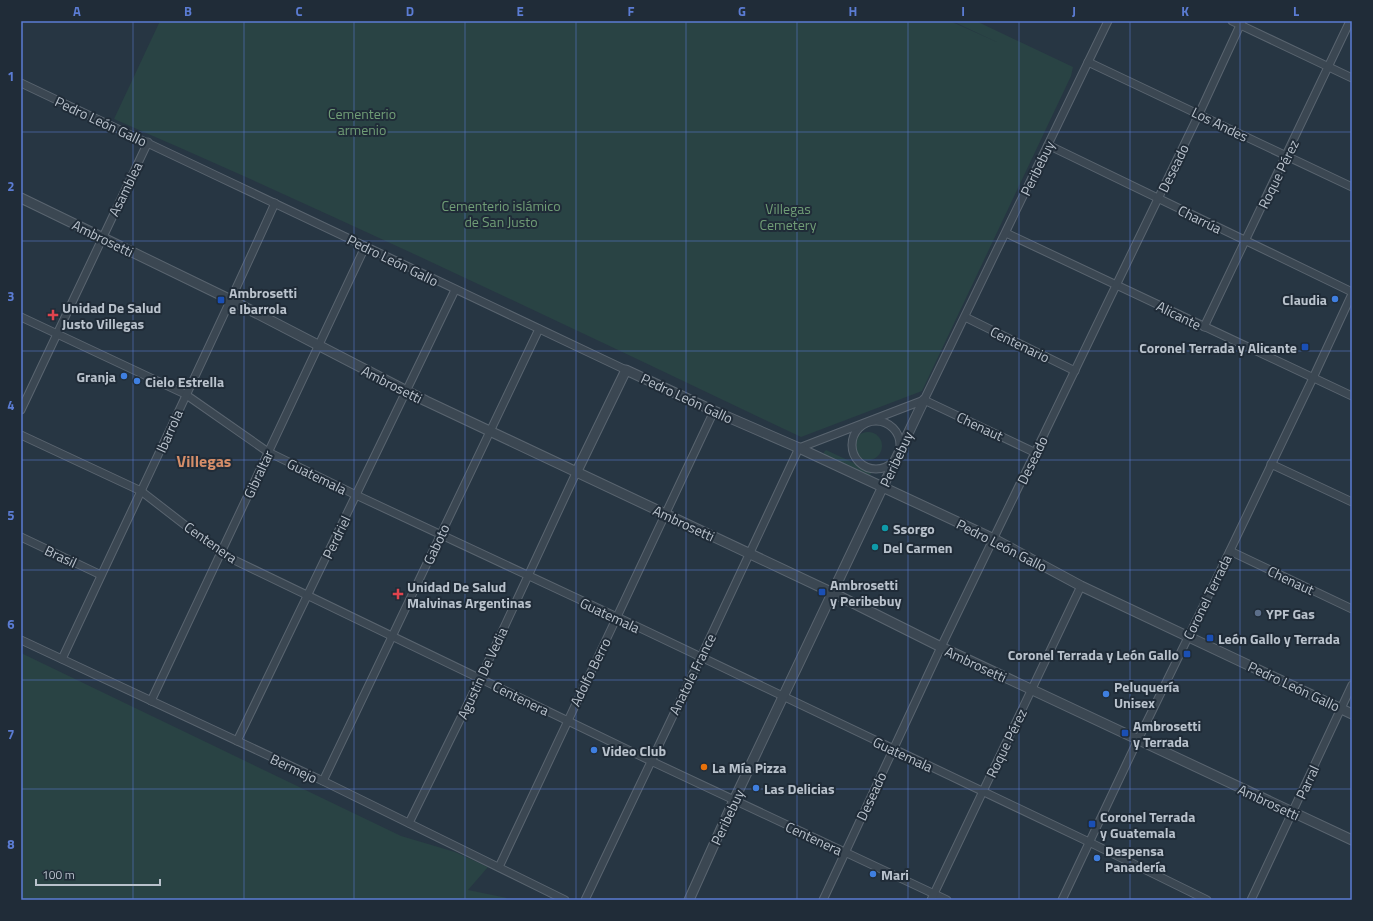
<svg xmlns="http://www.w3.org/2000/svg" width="1373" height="921" font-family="'Titillium Web',sans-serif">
  <rect width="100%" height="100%" fill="#273643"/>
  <!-- green -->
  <g fill="#294344">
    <path d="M 160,21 L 950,21 L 999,43 L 952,21 L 976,21 L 1073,67 L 1071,76 L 922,391 L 801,437 C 573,329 346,219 114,119 Z"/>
    <circle cx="868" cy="446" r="14"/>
    <path d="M 826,450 L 871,471 L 871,474 L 868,476 L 824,455 L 824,452 Z"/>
    <path d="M 21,653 L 401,836 L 455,852 L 488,867 L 468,890 L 507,898 L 505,900 L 21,900 Z"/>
  </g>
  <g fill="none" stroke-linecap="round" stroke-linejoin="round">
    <defs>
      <g id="minor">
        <path d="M 1232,21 L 1352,78"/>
        <path d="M 1088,62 L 1352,187"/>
        <path d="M 21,83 C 223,178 424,276 626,370"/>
        <path d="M 1048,145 L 1352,292"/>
        <path d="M 1006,233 L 1352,396"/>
        <path d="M 21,317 L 185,394 L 268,452 L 356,495 L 617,617 L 1089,842 L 1207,900"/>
        <path d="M 965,317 L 1075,371"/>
        <path d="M 1204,327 L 1350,21"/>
        <path d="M 924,400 L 1108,21"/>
        <path d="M 924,400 L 1036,453"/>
        <path d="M 21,410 L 148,142"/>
        <circle cx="876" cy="445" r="24"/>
        <path d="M 21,435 L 141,491 L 212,546 L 230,558 L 651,761 L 947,900"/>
        <path d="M 1271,464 L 1352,502"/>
        <path d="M 21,537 L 101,575"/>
        <path d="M 1230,551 L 1352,609"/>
        <path d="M 21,640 L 323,781 L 565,900"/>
        <path d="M 62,659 C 133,507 206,356 275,203"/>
        <path d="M 151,701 L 365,247"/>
        <path d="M 237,741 L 455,290"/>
        <path d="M 323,781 L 539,329"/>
        <path d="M 409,823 L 480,679 L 576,473"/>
        <path d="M 499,867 L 714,411"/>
        <path d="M 585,900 L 701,657 L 799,448 L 924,400"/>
        <path d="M 823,900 L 941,647 L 1199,114 L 1242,21"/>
        <path d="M 931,900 L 1081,586"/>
        <path d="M 1062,900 L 1134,748 L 1198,617 L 1313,378 L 1352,294"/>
        <path d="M 1251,900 L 1352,685"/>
      </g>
      <g id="tertiary">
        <path d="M 21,198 L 231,300 L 426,401 L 833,593 L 941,647 L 1352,840"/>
        <path d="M 576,473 L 626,370 L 714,411 L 799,448 L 994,539 L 1081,586 L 1352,714"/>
        <path d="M 689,900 L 734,800 L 924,400"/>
      </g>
    </defs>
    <!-- minor casing -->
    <use href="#minor" stroke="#5a6570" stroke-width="9"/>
    <!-- tertiary casing -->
    <use href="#tertiary" stroke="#5a6570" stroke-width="11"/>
    <!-- minor -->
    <use href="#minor" stroke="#3b4752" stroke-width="7"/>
    <!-- tertiary -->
    <use href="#tertiary" stroke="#3b4752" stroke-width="9"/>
  </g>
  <!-- grid -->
  <path fill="none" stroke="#5b7cd3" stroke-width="1" stroke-opacity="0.55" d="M 133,21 L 133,900M 244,21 L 244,900M 354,21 L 354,900M 465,21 L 465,900M 576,21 L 576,900M 686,21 L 686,900M 797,21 L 797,900M 908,21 L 908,900M 1019,21 L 1019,900M 1130,21 L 1130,900M 1240,21 L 1240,900M 21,132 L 1352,132M 21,241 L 1352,241M 21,351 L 1352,351M 21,460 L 1352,460M 21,570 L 1352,570M 21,680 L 1352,680M 21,789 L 1352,789"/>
  <!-- markers -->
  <g fill="#3f7fe0" stroke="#202c38" stroke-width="1.5">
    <circle cx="1335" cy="299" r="4"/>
    <circle cx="124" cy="376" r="4"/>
    <circle cx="137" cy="381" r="4"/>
    <circle cx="1106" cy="694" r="4"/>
    <circle cx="594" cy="750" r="4"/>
    <circle cx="756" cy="788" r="4"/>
    <circle cx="1097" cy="858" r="4"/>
    <circle cx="873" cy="874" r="4"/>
  </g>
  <g fill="#1a4fb4" stroke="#202c38" stroke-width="1.5">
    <rect x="217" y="296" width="8" height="8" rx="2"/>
    <rect x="1301" y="343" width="8" height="8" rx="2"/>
    <rect x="818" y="588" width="8" height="8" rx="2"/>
    <rect x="1206" y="634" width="8" height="8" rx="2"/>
    <rect x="1183" y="650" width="8" height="8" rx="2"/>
    <rect x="1121" y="729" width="8" height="8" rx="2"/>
    <rect x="1088" y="820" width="8" height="8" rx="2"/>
  </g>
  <g fill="#e0444e" stroke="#202c38" stroke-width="1.5">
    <path d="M51 309h4v4h4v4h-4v4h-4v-4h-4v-4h4z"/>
    <path d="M396 588h4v4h4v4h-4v4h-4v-4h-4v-4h4z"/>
  </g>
  <g fill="#0f9aa8" stroke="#202c38" stroke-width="1.5">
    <circle cx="885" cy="528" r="4"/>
    <circle cx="875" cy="547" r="4"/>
  </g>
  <circle fill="#5c6f8a" stroke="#202c38" stroke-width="1.5" cx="1258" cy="613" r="4"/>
  <circle fill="#e8710a" stroke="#202c38" stroke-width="1.5" cx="704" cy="767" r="4"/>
  <g text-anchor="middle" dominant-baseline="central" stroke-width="4" stroke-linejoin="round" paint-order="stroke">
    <!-- park labels -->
    <g font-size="14" fill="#709d76" stroke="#202c38">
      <text x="362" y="113">Cementerio<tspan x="362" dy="16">armenio</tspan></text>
      <text x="501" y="205">Cementerio islámico<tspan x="501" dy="16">de San Justo</tspan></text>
      <text x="788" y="208">Villegas<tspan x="788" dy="16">Cemetery</tspan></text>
    </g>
    <!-- street labels -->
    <g font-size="14" fill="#b9c2cc" stroke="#202c38">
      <text transform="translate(101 121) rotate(25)">Pedro León Gallo</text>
      <text transform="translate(1220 124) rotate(26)">Los Andes</text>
      <text transform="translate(1037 168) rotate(-64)">Peribebuy</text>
      <text transform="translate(1173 168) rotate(-64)">Deseado</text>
      <text transform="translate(1278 174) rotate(-64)">Roque Pérez</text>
      <text transform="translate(125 189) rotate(-64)">Asamblea</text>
      <text transform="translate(1200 219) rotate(26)">Charrúa</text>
      <text transform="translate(103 238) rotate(26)">Ambrosetti</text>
      <text transform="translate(393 260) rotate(26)">Pedro León Gallo</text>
      <text transform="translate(1179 315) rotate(26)">Alicante</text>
      <text transform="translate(1020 344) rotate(26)">Centenario</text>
      <text transform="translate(392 384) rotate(27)">Ambrosetti</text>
      <text transform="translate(687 398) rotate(25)">Pedro León Gallo</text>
      <text transform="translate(980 426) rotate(25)">Chenaut</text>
      <text transform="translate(169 431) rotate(-66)">Ibarrola</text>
      <text transform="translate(896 459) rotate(-65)">Peribebuy</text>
      <text transform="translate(1032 460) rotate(-64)">Deseado</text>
      <text transform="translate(258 474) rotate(-65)">Gibraltar</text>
      <text transform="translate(317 476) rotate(26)">Guatemala</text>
      <text transform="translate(684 523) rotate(25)">Ambrosetti</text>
      <text transform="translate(336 537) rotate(-64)">Perdriel</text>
      <text transform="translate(211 542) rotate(35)">Centenera</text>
      <text transform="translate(436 544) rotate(-65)">Gaboto</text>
      <text transform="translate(1002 545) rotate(27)">Pedro León Gallo</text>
      <text transform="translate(61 556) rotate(25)">Brasil</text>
      <text transform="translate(1291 580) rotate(25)">Chenaut</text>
      <text transform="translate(1207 597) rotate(-64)">Coronel Terrada</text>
      <text transform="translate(610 615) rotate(25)">Guatemala</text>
      <text transform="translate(976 664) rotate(25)">Ambrosetti</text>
      <text transform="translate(590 672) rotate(-64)">Adolfo Berro</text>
      <text transform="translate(482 673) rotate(-65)">Agustín De Vedia</text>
      <text transform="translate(692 674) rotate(-64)">Anatole France</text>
      <text transform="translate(1294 686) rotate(25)">Pedro León Gallo</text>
      <text transform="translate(521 698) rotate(26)">Centenera</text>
      <text transform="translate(1006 743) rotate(-64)">Roque Pérez</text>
      <text transform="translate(903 754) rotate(25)">Guatemala</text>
      <text transform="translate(294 768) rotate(25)">Bermejo</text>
      <text transform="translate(1307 782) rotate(-65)">Parral</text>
      <text transform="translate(871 796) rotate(-65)">Deseado</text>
      <text transform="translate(1269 802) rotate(25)">Ambrosetti</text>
      <text transform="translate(727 817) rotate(-65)">Peribebuy</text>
      <text transform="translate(814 838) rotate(25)">Centenera</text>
    </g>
    <!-- poi labels -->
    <g font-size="14" font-weight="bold" fill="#b9c2cc" stroke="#202c38" text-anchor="start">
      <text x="229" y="292">Ambrosetti<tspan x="229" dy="16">e Ibarrola</tspan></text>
      <text x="1327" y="299" text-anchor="end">Claudia</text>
      <text x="62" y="307">Unidad De Salud<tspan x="62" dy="16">Justo Villegas</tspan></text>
      <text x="1297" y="347" text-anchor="end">Coronel Terrada y Alicante</text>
      <text x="116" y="376" text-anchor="end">Granja</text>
      <text x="145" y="381">Cielo Estrella</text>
      <text x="893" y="528">Ssorgo</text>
      <text x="883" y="547">Del Carmen</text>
      <text x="830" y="584">Ambrosetti<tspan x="830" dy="16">y Peribebuy</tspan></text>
      <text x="407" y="586">Unidad De Salud<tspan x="407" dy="16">Malvinas Argentinas</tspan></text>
      <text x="1266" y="613">YPF Gas</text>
      <text x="1218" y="638">León Gallo y Terrada</text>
      <text x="1179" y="654" text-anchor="end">Coronel Terrada y León Gallo</text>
      <text x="1114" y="686">Peluquería<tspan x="1114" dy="16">Unisex</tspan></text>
      <text x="1133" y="725">Ambrosetti<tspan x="1133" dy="16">y Terrada</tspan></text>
      <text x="602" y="750">Video Club</text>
      <text x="712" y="767">La Mía Pizza</text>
      <text x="764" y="788">Las Delicias</text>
      <text x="1100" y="816">Coronel Terrada<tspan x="1100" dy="16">y Guatemala</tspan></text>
      <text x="1105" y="850">Despensa<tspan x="1105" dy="16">Panadería</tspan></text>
      <text x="881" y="874">Mari</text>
    </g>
    <!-- quarter labels -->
    <g font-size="16" font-weight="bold" fill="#d68e69" stroke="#202c38">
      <text x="204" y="461">Villegas</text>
    </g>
  </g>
  <!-- border -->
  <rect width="1373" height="921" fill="none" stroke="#202c38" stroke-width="44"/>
  <!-- scale -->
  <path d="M36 879v6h124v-6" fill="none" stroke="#b9c2cc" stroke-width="2"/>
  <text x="42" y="879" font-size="12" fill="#b9c2cc" stroke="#202c38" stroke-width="3" paint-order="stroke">100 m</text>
  <rect x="22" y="22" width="1329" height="877" fill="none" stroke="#5b7cd3" stroke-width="1.5"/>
  <g font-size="13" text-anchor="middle" font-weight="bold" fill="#5b7cd3">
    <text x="77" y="16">A</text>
    <text x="188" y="16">B</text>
    <text x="299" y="16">C</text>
    <text x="410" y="16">D</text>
    <text x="520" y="16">E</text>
    <text x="631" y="16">F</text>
    <text x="742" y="16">G</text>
    <text x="853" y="16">H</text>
    <text x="963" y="16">I</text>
    <text x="1074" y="16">J</text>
    <text x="1185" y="16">K</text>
    <text x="1296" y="16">L</text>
    <text x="11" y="81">1</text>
    <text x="11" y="191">2</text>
    <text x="11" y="301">3</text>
    <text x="11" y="410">4</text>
    <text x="11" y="520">5</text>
    <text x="11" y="629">6</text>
    <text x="11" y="739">7</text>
    <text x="11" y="849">8</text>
  </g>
</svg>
